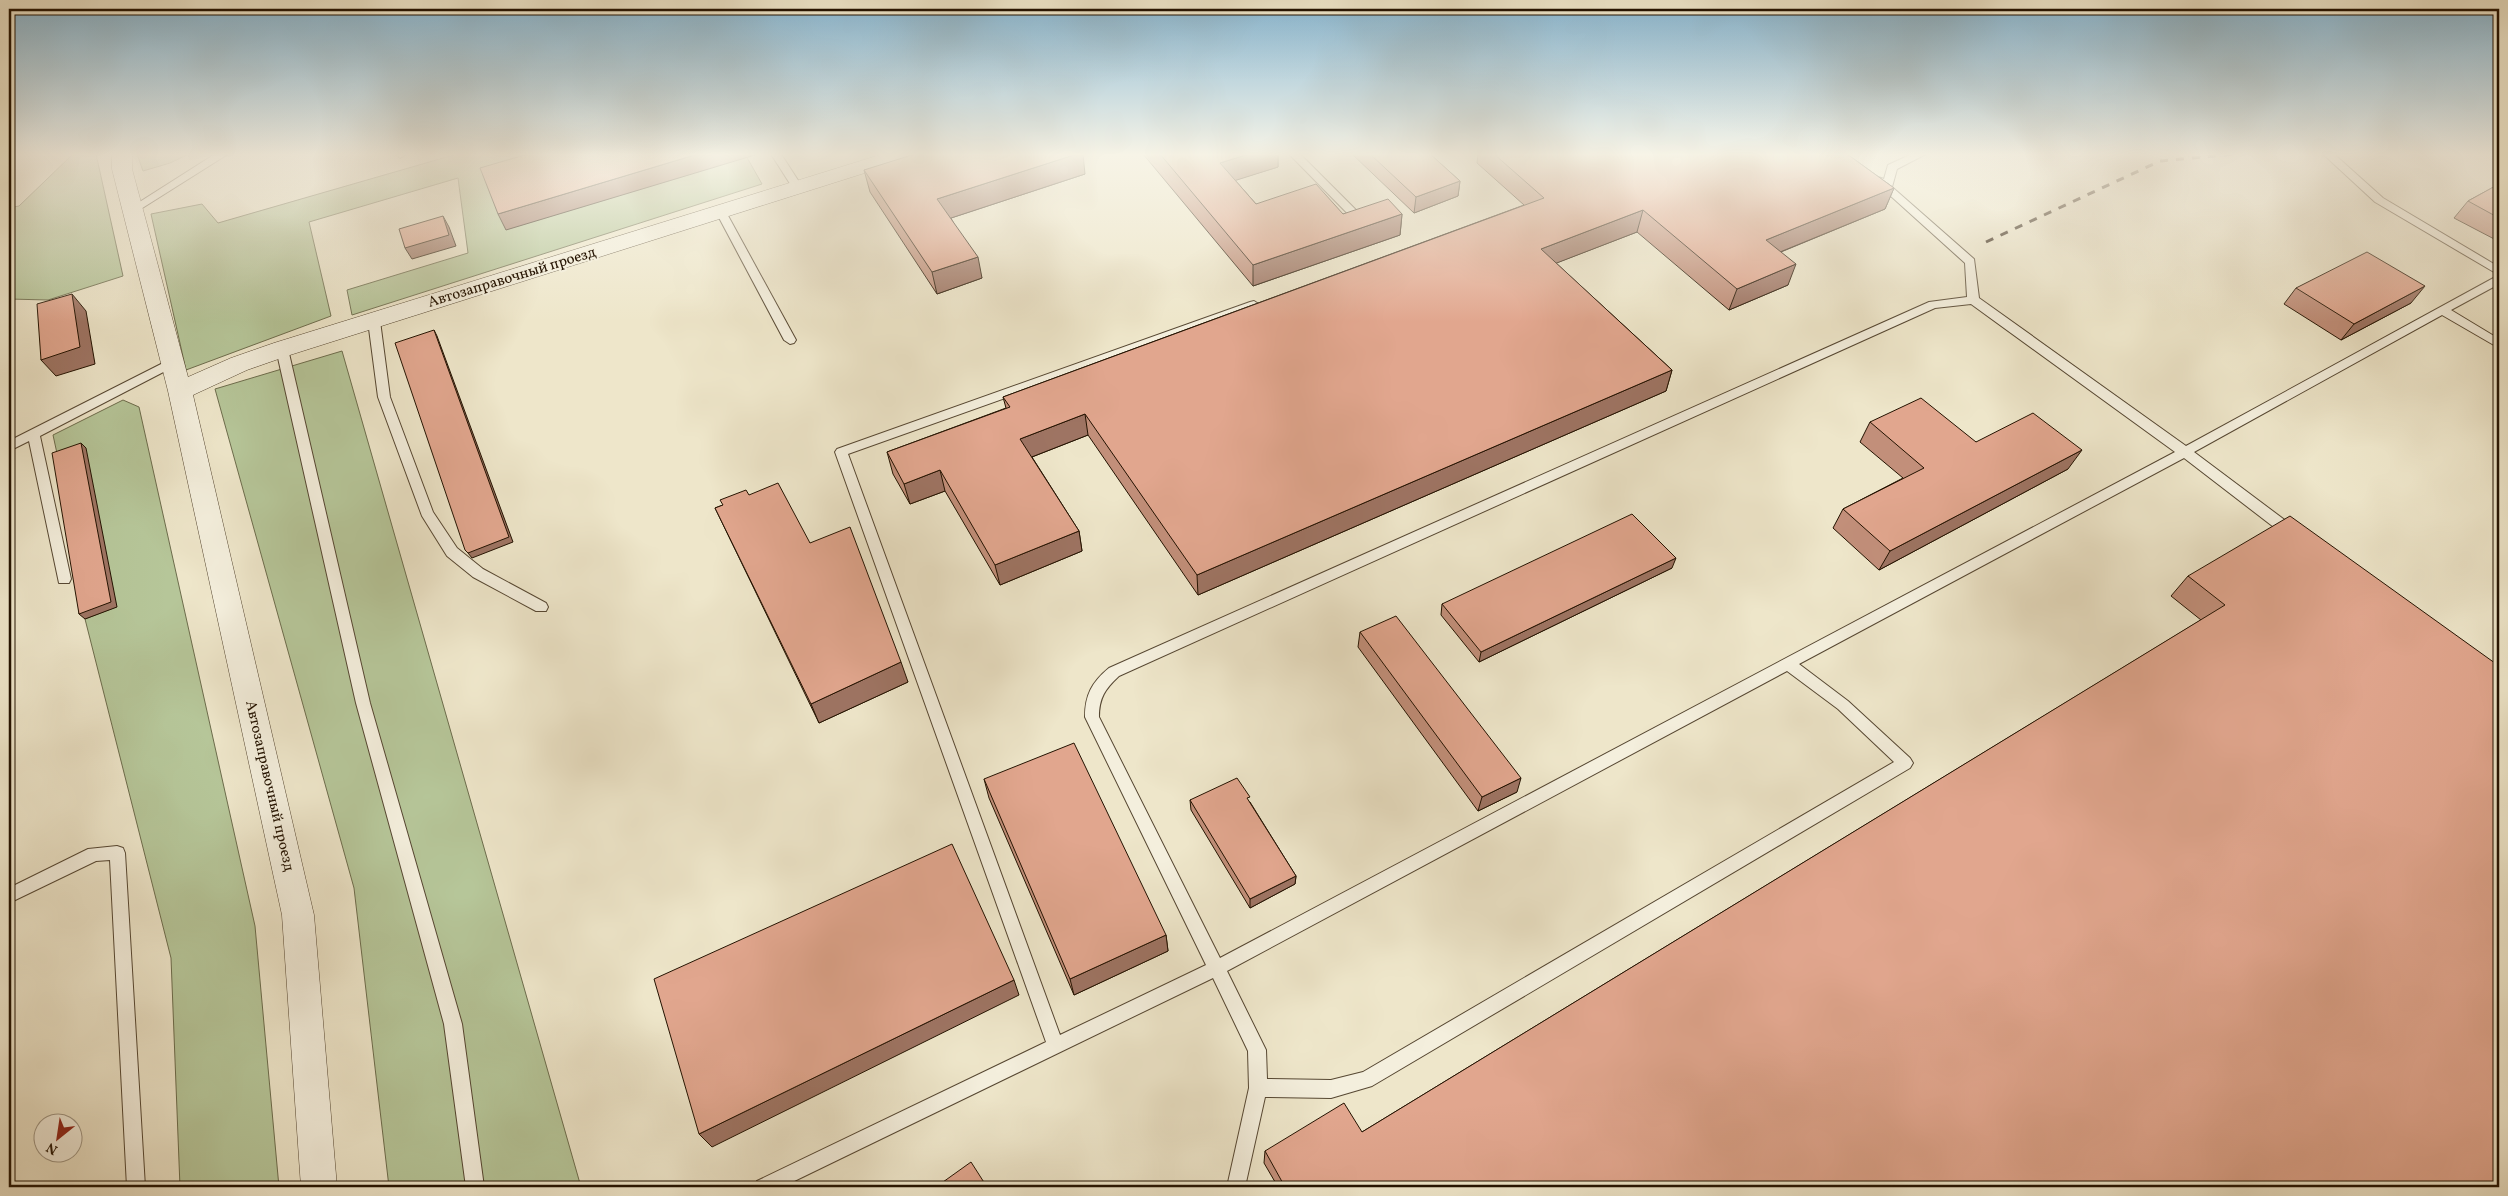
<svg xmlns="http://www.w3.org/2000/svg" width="2508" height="1196" font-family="Vollkorn,serif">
  <rect width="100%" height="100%" fill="#eee6ca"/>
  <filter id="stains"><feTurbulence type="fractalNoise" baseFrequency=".004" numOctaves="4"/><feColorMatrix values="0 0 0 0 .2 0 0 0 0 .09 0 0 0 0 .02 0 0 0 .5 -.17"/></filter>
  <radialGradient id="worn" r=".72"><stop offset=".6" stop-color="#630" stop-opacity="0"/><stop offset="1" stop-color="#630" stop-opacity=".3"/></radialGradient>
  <!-- green -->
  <g fill="#b6c699" stroke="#6c6c4c">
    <path d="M 96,154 L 123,276 L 48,300 L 9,299 L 9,208 L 19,206 L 72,155 Z"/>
    <path d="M 137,154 L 189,154 L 170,163 L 143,171 Z"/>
    <path d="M 457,154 L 745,154 L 762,184 L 352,315 L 347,290 L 468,253 L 458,178 L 309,222 L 331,316 L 186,370 L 151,214 L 202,204 L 218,223 Z"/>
    <path d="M 342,351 L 581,1187 L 389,1187 L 354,888 L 215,389 Z"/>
    <path d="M 123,400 L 139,407 L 255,926 L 279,1187 L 180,1187 L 171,958 L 85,619 L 116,607 L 58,458 L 53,435 Z"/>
  </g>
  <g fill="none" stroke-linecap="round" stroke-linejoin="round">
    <defs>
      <g id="service">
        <path d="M 215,154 L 228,154 L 136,212 L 128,212 L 127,210 Z"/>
        <path d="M 395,154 L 405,154 L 405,155 L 400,158 Z"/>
        <path d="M 771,154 L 781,154 L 803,188 L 802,190 L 794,190 Z"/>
        <path d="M 1289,154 L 1300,154 L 1361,215 L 1361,219 L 1353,219 Z"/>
        <path d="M 1912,154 L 1926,154 L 1897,169 L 1892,187 L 1974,259 L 1979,298 L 2186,446 L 2499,275 L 2375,202 L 2323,154 L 2334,154 L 2383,198 L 2499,267 L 2499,284 L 2451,310 L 2499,339 L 2499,348 L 2442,315 L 2194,452 L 2298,530 L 2300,534 L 2298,538 L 2288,538 L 2184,458 L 1799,664 L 1848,701 L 1910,758 L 1913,763 L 1910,768 L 1372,1086 L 1331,1098 L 1265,1097 L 1245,1187 L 1227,1187 L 1249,1088 L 1248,1051 L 1213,978 L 782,1187 L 754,1187 L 757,1181 L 1046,1042 L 835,452 L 837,449 L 1250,302 L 1254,301 L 1260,305 L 1258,308 L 848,454 L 1060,1035 L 1206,965 L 1085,717 C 1085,695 1092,682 1109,668 L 1929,302 L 1967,297 L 1965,263 L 1873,180 L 1878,177 L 1884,179 L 1888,165 ZM 1971,304 L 2175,452 L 1220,958 L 1099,717 C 1099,698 1105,689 1119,676 L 1935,308 ZM 1787,671 L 1838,709 L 1894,762 L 1363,1072 L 1331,1080 L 1267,1079 L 1266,1050 L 1227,971 Z"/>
        <path d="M 721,209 L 726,212 L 796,340 L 794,343 L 790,344 L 784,340 L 716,212 Z"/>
        <path d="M 374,317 L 380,321 L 390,397 L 433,512 L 457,548 L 483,569 L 546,603 L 548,607 L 546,611 L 536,611 L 473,577 L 447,556 L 422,516 L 378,397 L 368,321 Z"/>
        <path d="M 282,345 L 288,349 L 370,703 L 462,1024 L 484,1187 L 466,1187 L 444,1024 L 356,703 L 276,349 Z"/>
        <path d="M 171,359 L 175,360 L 177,363 L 175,366 L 40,436 L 71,579 L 69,583 L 59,583 L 29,441 L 9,451 L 9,441 Z"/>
        <path d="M 117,846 L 123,848 L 125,853 L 145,1187 L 127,1187 L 110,860 L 96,861 L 9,903 L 9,888 L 88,849 Z"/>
      </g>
      <path id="minor" d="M 112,154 L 132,154 L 132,169 L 188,377 L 231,358 L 274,343 L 883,154 L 915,154 L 912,158 L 290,355 L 247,370 L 193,395 L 314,915 L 337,1187 L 301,1187 L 282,915 L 168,391 L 112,169 Z"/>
    </defs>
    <!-- service casing -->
    <use href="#service" stroke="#564732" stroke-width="2"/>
    <!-- minor casing -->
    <use href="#minor" stroke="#564732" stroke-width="1"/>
    <!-- service -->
    <use href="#service" fill="#f4efdd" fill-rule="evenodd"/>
    <!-- minor -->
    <use href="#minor" fill="#f4efdd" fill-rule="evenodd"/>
    <!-- rail -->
    <path stroke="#231200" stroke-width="3" stroke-dasharray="8 8" stroke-linecap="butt" d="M 1986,242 L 2160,161 L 2233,154"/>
  </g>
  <!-- wall -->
  <g fill="#c28f7a" stroke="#231200">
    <path d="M 1143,154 L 1278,154 L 1278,167 L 1235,180 L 1256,204 L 1343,214 L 1402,214 L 1400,235 L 1253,286 Z"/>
    <path d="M 1352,154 L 1430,154 L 1460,181 L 1458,196 L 1414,213 Z"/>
    <path d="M 1478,154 L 1847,154 L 1894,188 L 1885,209 L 1781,252 L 1788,285 L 1729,310 L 1637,232 L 1556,263 L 1672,370 L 1666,391 L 1198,595 L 1088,435 L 1032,457 L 1079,531 L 1082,551 L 1000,585 L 945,491 L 910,504 L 893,474 L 887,452 L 1006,408 L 1003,397 L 1524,205 L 1477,163 Z"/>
    <path d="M 864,170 L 1085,174 L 951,218 L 982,278 L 937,294 L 870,192 Z"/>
    <path d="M 2499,184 L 2499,240 L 2498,241 L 2454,218 L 2468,201 Z"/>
    <path d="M 2296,288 L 2411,303 L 2341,340 L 2284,304 Z"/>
    <path d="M 1870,422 L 1976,442 L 2068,469 L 1879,570 L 1833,528 L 1843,509 L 1903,478 L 1860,442 Z"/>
    <path d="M 749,495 L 810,543 L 908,682 L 819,723 L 715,508 Z"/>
    <path d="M 1672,568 L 1479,662 L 1441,615 L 1442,604 Z"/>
    <path d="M 2188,576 L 2499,666 L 2499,1187 L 1278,1187 L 1264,1163 L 1265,1151 L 1362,1132 L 2201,620 L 2171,596 Z"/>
    <path d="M 1360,632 L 1517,792 L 1478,811 L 1358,647 Z"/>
    <path d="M 984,779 L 1166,935 L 1168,951 L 1074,995 L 989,798 Z"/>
    <path d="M 1190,800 L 1250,802 L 1296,876 L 1295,884 L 1250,908 L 1191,810 Z"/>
  </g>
  <!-- shaded-wall -->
  <g fill="#9e7463" stroke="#231200">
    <path d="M 698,154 L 755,154 L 755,155 L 506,230 L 498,214 Z"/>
    <path d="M 1077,154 L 1083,154 L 1085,174 L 942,221 L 937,199 Z"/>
    <path d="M 1249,154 L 1278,154 L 1278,167 L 1221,185 L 1220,163 Z"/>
    <path d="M 1460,181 L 1458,196 L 1414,213 L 1416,197 Z"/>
    <path d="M 1894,188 L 1885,209 L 1758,261 L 1766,240 Z"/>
    <path d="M 1643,210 L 1637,232 L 1536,271 L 1541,249 Z"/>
    <path d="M 1402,214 L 1400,235 L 1253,286 L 1253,265 Z"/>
    <path d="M 443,216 L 449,227 L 456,246 L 412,259 L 405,248 Z"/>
    <path d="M 978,257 L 982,278 L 937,294 L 932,272 Z"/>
    <path d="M 1796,264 L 1788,285 L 1729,310 L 1737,289 Z"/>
    <path d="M 2425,286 L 2411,303 L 2341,340 L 2354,324 Z"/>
    <path d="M 72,294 L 86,311 L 95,364 L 56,376 L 41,360 Z"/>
    <path d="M 434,330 L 437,336 L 513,542 L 472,558 L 468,553 Z"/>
    <path d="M 1672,370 L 1666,391 L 1198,595 L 1197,575 Z"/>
    <path d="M 1085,414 L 1088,435 L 1024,460 L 1020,439 Z"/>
    <path d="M 81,443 L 86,448 L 117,607 L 85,619 L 79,614 Z"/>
    <path d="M 2082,450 L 2068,469 L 1879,570 L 1890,551 Z"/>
    <path d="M 940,470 L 945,491 L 910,504 L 904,484 Z"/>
    <path d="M 1079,531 L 1082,551 L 1000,585 L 995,565 Z"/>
    <path d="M 1676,558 L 1672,568 L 1479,662 L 1481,652 Z"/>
    <path d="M 901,662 L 908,682 L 819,723 L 811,704 Z"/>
    <path d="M 1521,778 L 1517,792 L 1478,811 L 1482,797 Z"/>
    <path d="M 1296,876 L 1295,884 L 1250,908 L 1250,899 Z"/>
    <path d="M 1166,935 L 1168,951 L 1074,995 L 1070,979 Z"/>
    <path d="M 1014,980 L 1019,995 L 712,1147 L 699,1134 Z"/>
  </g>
  <!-- building -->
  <g fill="#e1a68e" stroke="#231200">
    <path d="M 528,154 L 698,154 L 498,214 L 480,168 Z"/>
    <path d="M 915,154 L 1077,154 L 937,199 L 978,257 L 932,272 L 864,170 Z"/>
    <path d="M 1160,154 L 1249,154 L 1220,163 L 1256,204 L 1316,184 L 1343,214 L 1388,199 L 1402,214 L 1253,265 Z"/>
    <path d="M 1370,154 L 1430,154 L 1460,181 L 1416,197 Z"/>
    <path d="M 1494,154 L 1847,154 L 1894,188 L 1766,240 L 1796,264 L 1737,289 L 1643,210 L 1541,249 L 1672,370 L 1197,575 L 1085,414 L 1020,439 L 1079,531 L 995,565 L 940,470 L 904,484 L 887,452 L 1010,407 L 1003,397 L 1544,198 Z"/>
    <path d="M 2499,184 L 2499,218 L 2468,201 Z"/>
    <path d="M 443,216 L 449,235 L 405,248 L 399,229 Z"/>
    <path d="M 2367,252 L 2425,286 L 2354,324 L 2296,288 Z"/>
    <path d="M 72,294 L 80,347 L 41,360 L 37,304 Z"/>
    <path d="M 434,330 L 509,537 L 468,553 L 465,550 L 395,343 Z"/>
    <path d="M 1921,398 L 1976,442 L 2033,413 L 2082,450 L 1890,551 L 1843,509 L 1924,468 L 1870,422 Z"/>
    <path d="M 81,443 L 111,602 L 79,614 L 52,453 Z"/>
    <path d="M 778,483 L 810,543 L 850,527 L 901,662 L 811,704 L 715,508 L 723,505 L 720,500 L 746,490 L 749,495 Z"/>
    <path d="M 1632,514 L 1676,558 L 1481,652 L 1442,604 Z"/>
    <path d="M 2290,516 L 2499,666 L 2499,1187 L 1285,1187 L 1265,1151 L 1344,1103 L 1362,1132 L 2225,605 L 2188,576 Z"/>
    <path d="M 1396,616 L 1521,778 L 1482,797 L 1360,632 Z"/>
    <path d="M 1074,743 L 1166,935 L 1070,979 L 984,779 Z"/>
    <path d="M 1237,778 L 1250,797 L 1247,798 L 1296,876 L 1250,899 L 1190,800 Z"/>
    <path d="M 952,844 L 1014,980 L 699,1134 L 654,979 Z"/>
    <path d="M 971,1162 L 987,1187 L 936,1187 Z"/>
  </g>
  <!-- sky -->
  <linearGradient id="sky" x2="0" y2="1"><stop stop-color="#88b8d4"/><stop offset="0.48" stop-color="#f7f4e7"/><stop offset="1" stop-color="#f7f4e7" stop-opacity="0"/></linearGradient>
  <rect width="2508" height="322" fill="url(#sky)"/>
  <g text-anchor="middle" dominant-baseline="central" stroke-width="4" stroke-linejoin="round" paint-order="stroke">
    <!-- street labels -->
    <g font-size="15" fill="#231200" stroke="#f4efdd">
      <text transform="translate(512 278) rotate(-17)">Автозаправочный проезд</text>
      <text transform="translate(269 786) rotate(77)">Автозаправочный проезд</text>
    </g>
  </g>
  <!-- margin -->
  <rect width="2508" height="1196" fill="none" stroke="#eee6ca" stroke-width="30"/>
  <rect x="10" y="10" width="2488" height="1176" fill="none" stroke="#231200" stroke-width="2.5"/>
  <rect x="15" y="15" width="2478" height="1166" fill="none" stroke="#231200"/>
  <!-- north arrow -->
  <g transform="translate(58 1138) rotate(210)"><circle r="24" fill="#f4efdd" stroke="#a09785"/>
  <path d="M0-4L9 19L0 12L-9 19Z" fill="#8f2418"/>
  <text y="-8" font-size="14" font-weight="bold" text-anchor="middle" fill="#231200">N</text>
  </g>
  <rect width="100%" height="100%" filter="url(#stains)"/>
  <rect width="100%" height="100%" fill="url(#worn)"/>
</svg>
